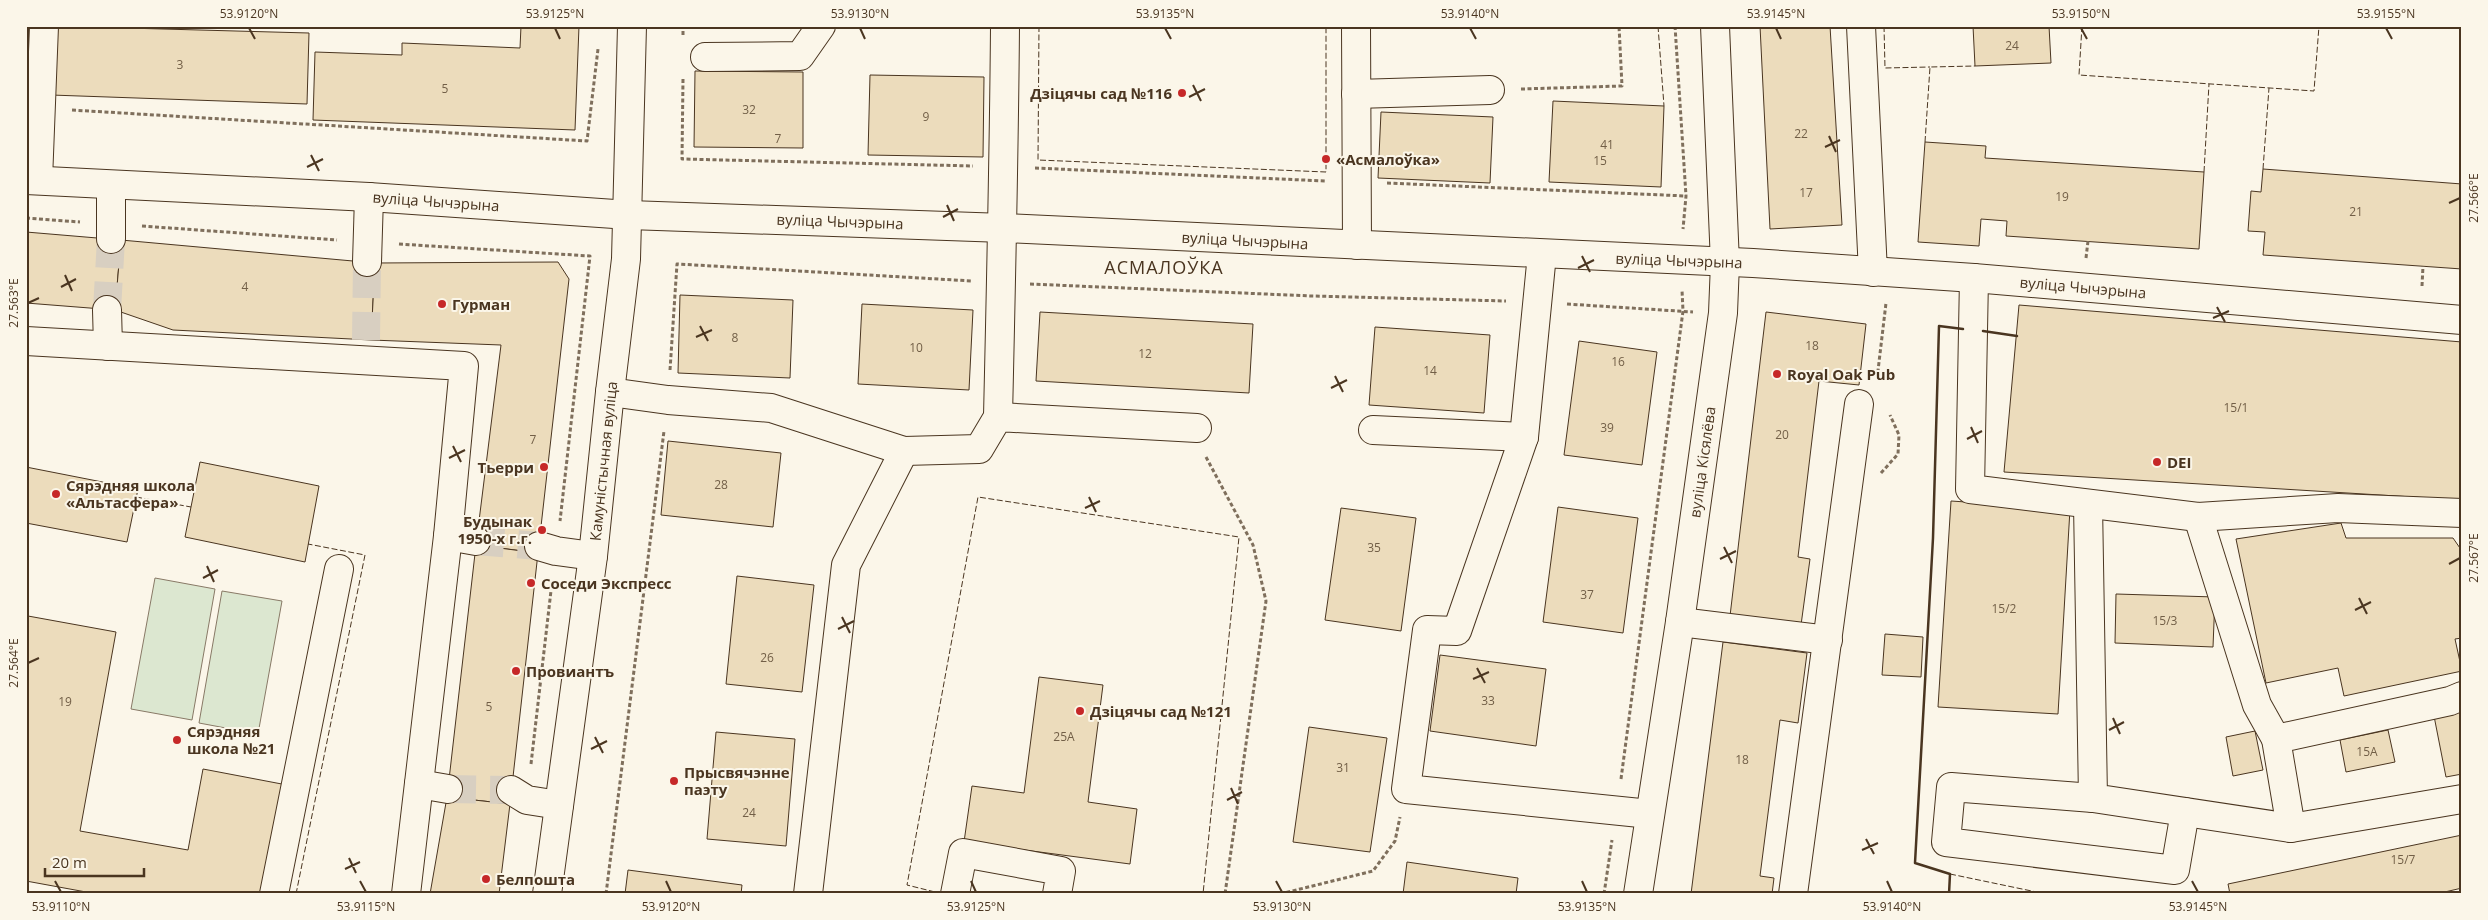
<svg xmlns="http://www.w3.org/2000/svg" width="2488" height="920" font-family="'Open Sans',sans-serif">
  <rect width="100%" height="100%" fill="#fbf6e9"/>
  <!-- green -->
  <g fill="#dce7d0" stroke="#887966">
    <path d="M 155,578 L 215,589 L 192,720 L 131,709 Z"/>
    <path d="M 222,591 L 282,601 L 258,734 L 199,723 Z"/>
  </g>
  <!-- building -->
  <g fill="#ecdcbc" stroke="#4a3520">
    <path d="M 53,26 L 309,33 L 307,104 L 51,95 Z"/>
    <path d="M 521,26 L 579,26 L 575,130 L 313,120 L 315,52 L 402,55 L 402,43 L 520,48 Z"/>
    <path d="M 1760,26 L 1830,26 L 1842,225 L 1770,229 Z"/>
    <path d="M 1973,26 L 2049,26 L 2051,63 L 1975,66 Z"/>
    <path d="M 695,71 L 803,72 L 803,148 L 694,147 Z"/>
    <path d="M 870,75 L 984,77 L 983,157 L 868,155 Z"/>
    <path d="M 1553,101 L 1664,106 L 1661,187 L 1549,182 Z"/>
    <path d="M 1381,112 L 1493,117 L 1490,183 L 1378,178 Z"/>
    <path d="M 1925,142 L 1986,146 L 1985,158 L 2204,172 L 2199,249 L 2006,236 L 2007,221 L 1981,219 L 1979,246 L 1918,242 Z"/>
    <path d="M 2263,169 L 2462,184 L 2462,269 L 2263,255 L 2265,232 L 2248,231 L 2251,191 L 2261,192 Z"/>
    <path d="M 26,232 L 121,240 L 115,310 L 26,303 Z"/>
    <path d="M 121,240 L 375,263 L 371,340 L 173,330 L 115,310 Z"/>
    <path d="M 558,262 L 569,279 L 538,553 L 476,545 L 501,345 L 371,340 L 375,263 Z"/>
    <path d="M 680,295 L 793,300 L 790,378 L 678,373 Z"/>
    <path d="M 862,304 L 973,310 L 969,390 L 858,384 Z"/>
    <path d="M 2019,305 L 2462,342 L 2462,500 L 2004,472 Z"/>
    <path d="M 1040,312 L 1253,324 L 1249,393 L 1036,381 Z"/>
    <path d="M 1766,312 L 1866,324 L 1859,385 L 1819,381 L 1798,557 L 1810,559 L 1801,625 L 1730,616 Z"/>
    <path d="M 1375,327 L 1490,335 L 1484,413 L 1369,405 Z"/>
    <path d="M 1579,341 L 1657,352 L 1642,465 L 1564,455 Z"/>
    <path d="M 668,441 L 781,453 L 773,527 L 661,515 Z"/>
    <path d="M 200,462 L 319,486 L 305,562 L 185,537 Z"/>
    <path d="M 26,467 L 138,489 L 127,542 L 26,523 Z"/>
    <path d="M 1951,501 L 2070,509 L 2058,714 L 1938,707 Z"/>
    <path d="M 1558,507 L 1638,518 L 1623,633 L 1543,622 Z"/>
    <path d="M 1341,508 L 1416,518 L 1401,631 L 1325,620 Z"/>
    <path d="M 2341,523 L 2346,538 L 2453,538 L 2462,551 L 2462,638 L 2455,639 L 2462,671 L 2344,696 L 2338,668 L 2266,683 L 2236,539 Z"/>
    <path d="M 476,545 L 538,553 L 510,804 L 447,797 Z"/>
    <path d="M 737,576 L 814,585 L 802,692 L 726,684 Z"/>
    <path d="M 2116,594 L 2215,597 L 2213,647 L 2115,643 Z"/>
    <path d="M 28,616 L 116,632 L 80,831 L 188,850 L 203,769 L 287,785 L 267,894 L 97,894 L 26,881 L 26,627 Z"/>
    <path d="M 1885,634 L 1923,637 L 1921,677 L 1882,675 Z"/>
    <path d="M 1723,642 L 1807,653 L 1798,723 L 1780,720 L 1760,876 L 1774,878 L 1772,894 L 1691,894 Z"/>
    <path d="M 1440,655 L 1546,669 L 1536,746 L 1430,731 Z"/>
    <path d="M 1039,677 L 1103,685 L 1088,802 L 1137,809 L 1130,864 L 964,842 L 972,786 L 1024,793 Z"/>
    <path d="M 2462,711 L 2462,774 L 2446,777 L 2434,716 Z"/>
    <path d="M 1309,727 L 1387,738 L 1370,852 L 1293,842 Z"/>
    <path d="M 2388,730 L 2395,762 L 2346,772 L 2340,740 Z"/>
    <path d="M 2255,731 L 2263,770 L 2233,776 L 2226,737 Z"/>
    <path d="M 716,732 L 795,739 L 786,846 L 707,839 Z"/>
    <path d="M 447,797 L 510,804 L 499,894 L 430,894 Z"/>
    <path d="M 2462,835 L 2462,888 L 2436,894 L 2230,894 L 2228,884 Z"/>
    <path d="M 1407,862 L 1518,878 L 1516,894 L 1403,894 Z"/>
    <path d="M 628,870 L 742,885 L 741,894 L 625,894 Z"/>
  </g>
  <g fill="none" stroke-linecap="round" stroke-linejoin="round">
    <!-- minor-tunnel -->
    <g stroke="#d8cfc1" stroke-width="28" stroke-dasharray="28 14" stroke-linecap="butt">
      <path d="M 107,310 L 111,239"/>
      <path d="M 366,340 L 367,262"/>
      <path d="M 476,541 L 539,546"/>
      <path d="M 448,789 L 511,790"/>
    </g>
    <defs>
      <g id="minor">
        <path d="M 1356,26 L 1357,245"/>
        <path d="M 1861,26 L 1873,272"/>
        <path d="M 705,57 L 800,56 L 821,26"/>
        <path d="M 1356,94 L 1490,90"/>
        <path d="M 26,180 L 369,197 L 629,215 L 1004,228 L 1753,263 L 1974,278 L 2462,320"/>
        <path d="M 38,180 L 44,26"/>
        <path d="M 111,186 L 111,239"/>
        <path d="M 1542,254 L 1524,437 L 1457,631 L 1427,630 L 1406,789 L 1650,814"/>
        <path d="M 367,262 L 369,197"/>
        <path d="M 1974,278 L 1970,489 L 2198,517 L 2338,508 L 2462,513"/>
        <path d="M 107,310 L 108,346"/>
        <path d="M 26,341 L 464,366 L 448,536 L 406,894"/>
        <path d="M 610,392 L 668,400 L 771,408 L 904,451 L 979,449 L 998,417 L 1197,428"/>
        <path d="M 998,417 C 1001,286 1004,156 1005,26"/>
        <path d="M 1373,430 L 1524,437"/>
        <path d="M 2088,504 L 2093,798 L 2291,828"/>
        <path d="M 2198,517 L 2257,705 L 2276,739"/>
        <path d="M 448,536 L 476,541"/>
        <path d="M 539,546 L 556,551 L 593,556"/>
        <path d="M 1680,622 L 1828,640"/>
        <path d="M 2462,696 L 2450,701 L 2276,739 L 2291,828 L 2462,799"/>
        <path d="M 419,784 L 448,789"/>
        <path d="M 511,790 L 527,800 L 559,805"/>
        <path d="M 2093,798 L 1951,787 L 1946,842 L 2175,870 L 2185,812"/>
        <path d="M 274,894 L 339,569"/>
        <path d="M 547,894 L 593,556 L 610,392 L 626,259 L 632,26"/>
        <path d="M 808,894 L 846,565 L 904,451"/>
        <path d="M 955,894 L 963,853 L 1061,871 L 1057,894"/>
        <path d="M 1638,894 L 1680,622 L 1723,313 L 1725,263 L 1715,26"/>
        <path d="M 1793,894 L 1859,404"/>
      </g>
    </defs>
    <!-- minor casing -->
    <use href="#minor" stroke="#4a3520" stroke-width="30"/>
    <!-- path -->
    <g stroke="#7f6f5c" stroke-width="3" stroke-dasharray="4 2.5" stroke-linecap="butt">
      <path d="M 1675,26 L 1686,196 L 1683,229"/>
      <path d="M 683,35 L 683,26"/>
      <path d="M 683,79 L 682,159 L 973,166"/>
      <path d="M 1521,89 L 1622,86 L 1619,26"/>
      <path d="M 72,110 L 587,141 L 598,49"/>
      <path d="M 1035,168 L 1325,181"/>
      <path d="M 1387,183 L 1686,196"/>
      <path d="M 26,218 L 80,222"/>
      <path d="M 142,226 L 337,240"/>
      <path d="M 399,244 L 590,256 L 560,521"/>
      <path d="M 2086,258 L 2088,241"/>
      <path d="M 1030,284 L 1312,296 L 1506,301"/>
      <path d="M 2422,286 L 2423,266"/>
      <path d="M 1567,304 L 1693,312"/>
      <path d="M 670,370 L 677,264 L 972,281"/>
      <path d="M 1877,379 L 1886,303"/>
      <path d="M 1206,457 L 1253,545 L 1266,601 L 1225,894"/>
      <path d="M 1881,473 L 1898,454 L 1899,435 L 1890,415"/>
      <path d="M 531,764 L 552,582"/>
      <path d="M 1621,779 L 1683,311 L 1682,290"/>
      <path d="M 606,894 L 664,431"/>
      <path d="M 1280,894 L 1373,871 L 1395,841 L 1400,817"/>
      <path d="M 1604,894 L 1612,840"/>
    </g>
    <!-- minor -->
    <use href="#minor" stroke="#fbf6e9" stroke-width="28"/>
    <!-- fence -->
    <g stroke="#4a3520" stroke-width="1" stroke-dasharray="6 2.5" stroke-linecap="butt">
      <path d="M 1039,26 L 1038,160 L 1326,172 L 1326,26"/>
      <path d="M 1658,26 L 1664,106"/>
      <path d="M 1884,26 L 1885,68 L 1930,67"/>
      <path d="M 2082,26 L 2079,75 L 2314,91 L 2319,26"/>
      <path d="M 1925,142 L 1930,67 L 1975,66"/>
      <path d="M 2263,169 L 2269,88"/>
      <path d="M 2204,172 L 2209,84"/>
      <path d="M 136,497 L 191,507"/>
      <path d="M 1950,874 L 2046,894"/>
      <path d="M 296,894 L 365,555 L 308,544"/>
      <path d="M 943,894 L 907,885 L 978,497 L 1239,537 L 1203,894"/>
    </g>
    <!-- wall -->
    <g stroke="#4a3520" stroke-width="2.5">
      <path d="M 1983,331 L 2017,336"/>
      <path d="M 1949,894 L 1950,874 L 1915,863 L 1933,538 L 1939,326 L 1963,329"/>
    </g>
  </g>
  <!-- ticks -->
  <path fill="none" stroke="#4a3520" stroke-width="2" d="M 249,28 L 255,39M 555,28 L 560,39M 860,28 L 865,39M 1165,28 L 1171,39M 1470,28 L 1476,39M 1776,28 L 1781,39M 2081,28 L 2087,39M 2386,28 L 2392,39M 1193,85 L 1201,101M 1189,97 L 1205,89M 1829,136 L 1836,152M 1825,147 L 1840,140M 311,155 L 319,171M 307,167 L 323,159M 2449,203 L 2460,198M 947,205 L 954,221M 943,217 L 958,209M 1582,256 L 1590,272M 1578,268 L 1594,260M 65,275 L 72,291M 61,287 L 76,279M 28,303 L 39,298M 2217,307 L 2225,322M 2213,318 L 2229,311M 700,326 L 708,341M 696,337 L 712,330M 1335,376 L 1343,392M 1331,388 L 1347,380M 1971,427 L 1978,443M 1967,439 L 1982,431M 453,446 L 461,462M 449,458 L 465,450M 1089,497 L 1096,512M 1085,508 L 1100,501M 1724,547 L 1732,563M 1720,559 L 1736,551M 2449,564 L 2460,558M 207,566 L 214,582M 203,578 L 218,570M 2359,598 L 2367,614M 2355,610 L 2371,602M 842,617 L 850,633M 838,629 L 854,621M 28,663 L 39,658M 1477,668 L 1485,683M 1473,679 L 1489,672M 2113,718 L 2120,734M 2109,730 L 2124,722M 595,737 L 603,753M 591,749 L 607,741M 1231,788 L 1238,804M 1227,800 L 1242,792M 1866,839 L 1874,854M 1862,850 L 1878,843M 349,858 L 356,873M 345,869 L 360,862M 55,881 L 61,892M 360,881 L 366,892M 666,881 L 671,892M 971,881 L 976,892M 1276,881 L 1282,892M 1582,881 L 1587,892M 1887,881 L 1892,892M 2192,881 L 2198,892"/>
  <!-- markers -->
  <g fill="#c62828" stroke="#fbf6e9" stroke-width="2">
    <circle cx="1182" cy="93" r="5"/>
    <circle cx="1326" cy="159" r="5"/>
    <circle cx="442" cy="304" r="5"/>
    <circle cx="1777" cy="374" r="5"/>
    <circle cx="2157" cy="462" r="5"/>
    <circle cx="544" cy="467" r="5"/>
    <circle cx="56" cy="494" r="5"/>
    <circle cx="542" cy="530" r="5"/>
    <circle cx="531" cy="583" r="5"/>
    <circle cx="516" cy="671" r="5"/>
    <circle cx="1080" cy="711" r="5"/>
    <circle cx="177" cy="740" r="5"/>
    <circle cx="674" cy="781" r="5"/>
    <circle cx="486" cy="879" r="5"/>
  </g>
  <g text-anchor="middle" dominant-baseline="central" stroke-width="4" stroke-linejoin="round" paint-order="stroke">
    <!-- number labels -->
    <g font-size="12" fill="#725f47">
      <text x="2012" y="45">24</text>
      <text x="180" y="64">3</text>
      <text x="445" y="88">5</text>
      <text x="749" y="109">32</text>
      <text x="926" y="116">9</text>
      <text x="1801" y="133">22</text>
      <text x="778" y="138">7</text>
      <text x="1607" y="144">41</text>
      <text x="1600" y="160">15</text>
      <text x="1806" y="192">17</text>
      <text x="2062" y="196">19</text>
      <text x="2356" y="211">21</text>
      <text x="245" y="286">4</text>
      <text x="735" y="337">8</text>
      <text x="1812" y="345">18</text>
      <text x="916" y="347">10</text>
      <text x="1145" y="353">12</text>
      <text x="1618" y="361">16</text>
      <text x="1430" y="370">14</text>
      <text x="2236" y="407">15/1</text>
      <text x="1607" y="427">39</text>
      <text x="1782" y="434">20</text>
      <text x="533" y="439">7</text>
      <text x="721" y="484">28</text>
      <text x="1374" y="547">35</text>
      <text x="1587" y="594">37</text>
      <text x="2004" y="608">15/2</text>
      <text x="2165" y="620">15/3</text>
      <text x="767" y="657">26</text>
      <text x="1488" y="700">33</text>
      <text x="65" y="701">19</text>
      <text x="489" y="706">5</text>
      <text x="1064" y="736">25А</text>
      <text x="2367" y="751">15А</text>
      <text x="1742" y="759">18</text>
      <text x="1343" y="767">31</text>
      <text x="749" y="812">24</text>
      <text x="2403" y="859">15/7</text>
    </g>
    <!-- poi labels -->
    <g font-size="15" font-weight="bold" fill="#4a3520" stroke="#fbf6e9" text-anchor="start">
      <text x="1172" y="93" text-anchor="end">Дзіцячы сад №116</text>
      <text x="1336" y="159">«Асмалоўка»</text>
      <text x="452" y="304">Гурман</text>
      <text x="1787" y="374">Royal Oak Pub</text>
      <text x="2167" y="462">DEI</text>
      <text x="534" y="467" text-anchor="end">Тьерри</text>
      <text x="66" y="485">Сярэдняя школа<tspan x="66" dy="17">«Альтасфера»</tspan></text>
      <text x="532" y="521" text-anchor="end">Будынак<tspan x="532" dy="17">1950-х г.г.</tspan></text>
      <text x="541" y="583">Соседи Экспресс</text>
      <text x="526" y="671">Провиантъ</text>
      <text x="1090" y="711">Дзіцячы сад №121</text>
      <text x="187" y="731">Сярэдняя<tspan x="187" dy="17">школа №21</tspan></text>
      <text x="684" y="772">Прысвячэнне<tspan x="684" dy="17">паэту</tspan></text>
      <text x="496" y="879">Белпошта</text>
    </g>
    <!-- street labels -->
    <g font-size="15" fill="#4a3520" stroke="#fbf6e9">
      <text transform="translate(436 201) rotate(4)">вуліца Чычэрына</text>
      <text transform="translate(840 221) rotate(2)">вуліца Чычэрына</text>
      <text transform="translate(1245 240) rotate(3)">вуліца Чычэрына</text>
      <text transform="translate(1679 260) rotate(2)">вуліца Чычэрына</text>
      <text transform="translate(2083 287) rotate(5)">вуліца Чычэрына</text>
      <text transform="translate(603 461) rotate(-84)">Камуністычная вуліца</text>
      <text transform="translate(1702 462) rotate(-82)">вуліца Кісялёва</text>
    </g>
    <!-- quarter labels -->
    <g font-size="18" letter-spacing="1" fill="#4a3520" stroke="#fbf6e9">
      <text x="1164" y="267">АСМАЛОЎКА</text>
    </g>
  </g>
  <!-- border -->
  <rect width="2488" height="920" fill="none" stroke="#fbf6e9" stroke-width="55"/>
  <!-- scale -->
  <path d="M45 868v8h99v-8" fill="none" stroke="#4a3520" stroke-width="2.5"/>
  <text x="52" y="868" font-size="15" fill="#4a3520" stroke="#fbf6e9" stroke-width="4" paint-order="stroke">20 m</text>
  <rect x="28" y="28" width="2432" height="864" fill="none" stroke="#4a3520" stroke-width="2"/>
  <g font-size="12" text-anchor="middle" fill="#4a3520">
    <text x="249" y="18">53.9120°N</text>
    <text x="555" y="18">53.9125°N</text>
    <text x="860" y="18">53.9130°N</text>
    <text x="1165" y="18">53.9135°N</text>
    <text x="1470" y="18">53.9140°N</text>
    <text x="1776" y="18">53.9145°N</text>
    <text x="2081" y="18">53.9150°N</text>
    <text x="2386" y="18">53.9155°N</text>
    <text transform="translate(2474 198) rotate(-90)" y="4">27.566°E</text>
    <text transform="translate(14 303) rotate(-90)" y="4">27.563°E</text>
    <text transform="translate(2474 558) rotate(-90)" y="4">27.567°E</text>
    <text transform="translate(14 663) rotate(-90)" y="4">27.564°E</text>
    <text x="61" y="911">53.9110°N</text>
    <text x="366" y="911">53.9115°N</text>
    <text x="671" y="911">53.9120°N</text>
    <text x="976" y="911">53.9125°N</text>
    <text x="1282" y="911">53.9130°N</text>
    <text x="1587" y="911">53.9135°N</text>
    <text x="1892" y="911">53.9140°N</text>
    <text x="2198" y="911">53.9145°N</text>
  </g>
</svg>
